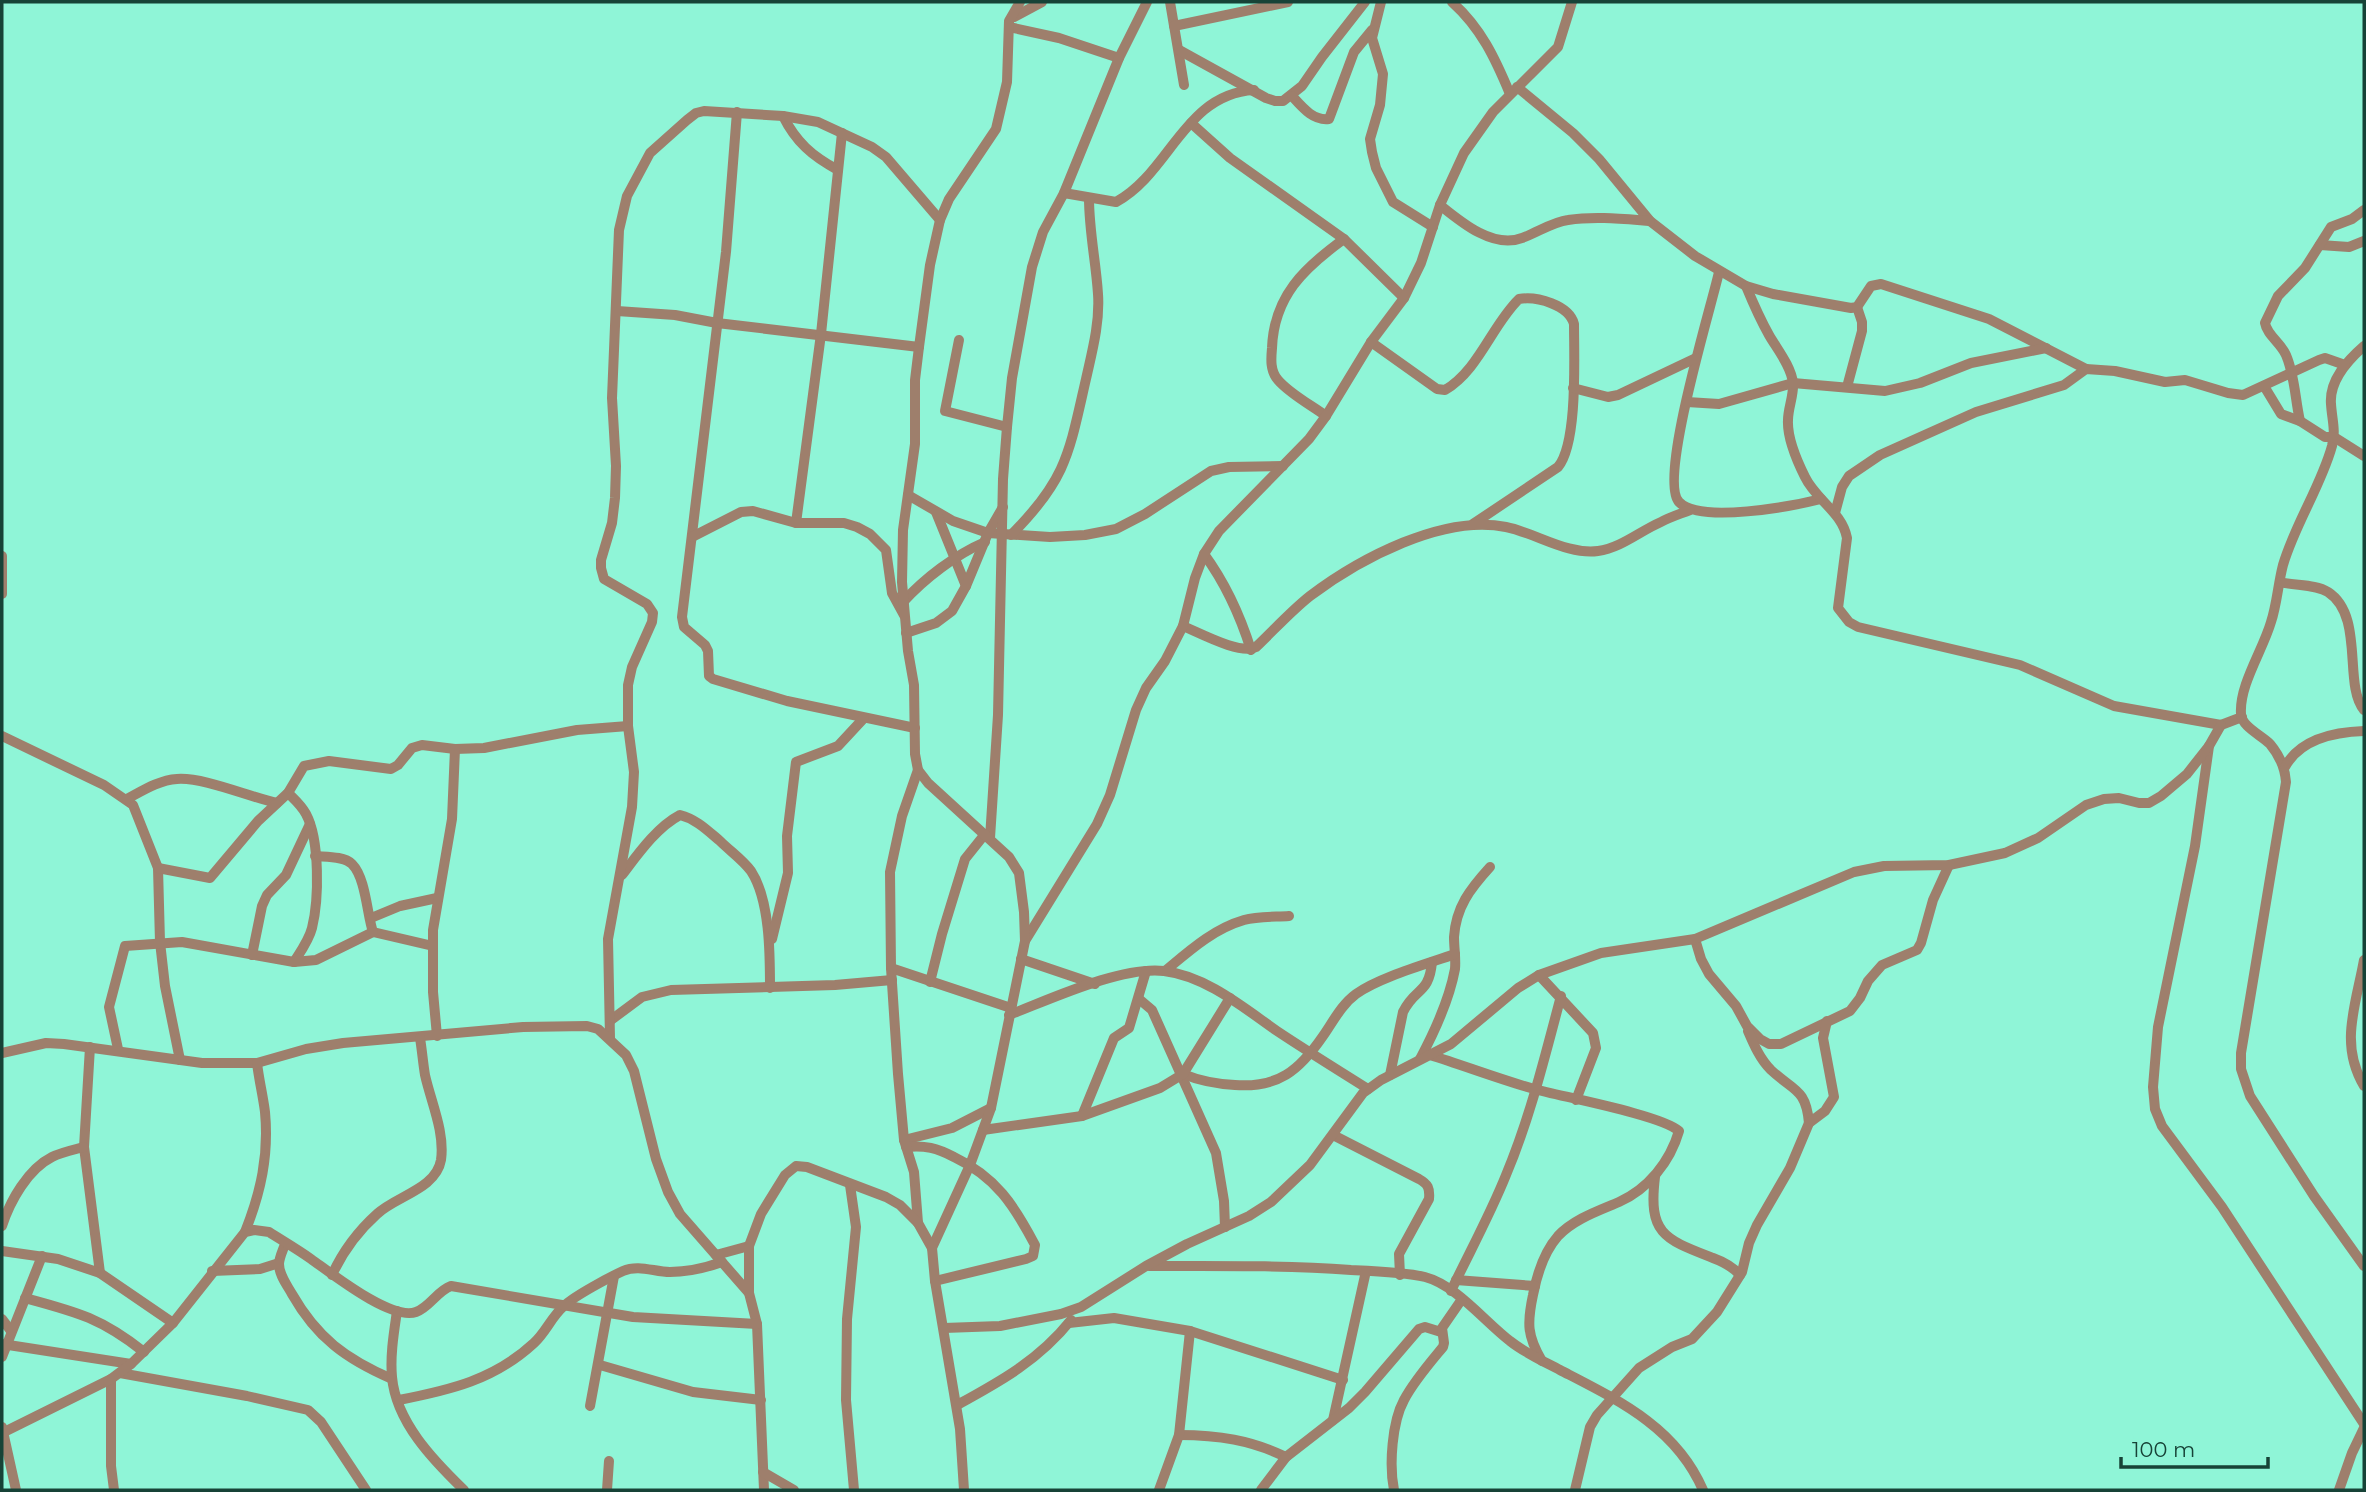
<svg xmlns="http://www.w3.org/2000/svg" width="2366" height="1492" font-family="Montserrat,sans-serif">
  <rect width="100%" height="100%" fill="#8ff5d7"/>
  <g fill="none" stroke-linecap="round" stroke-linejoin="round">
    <!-- street -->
    <g stroke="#9e7f6c" stroke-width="10">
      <path d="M 1170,2 L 1184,85"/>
      <path d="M 1381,2 L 1372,38 L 1383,74 L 1380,105 L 1370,139 L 1372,152 L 1376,168 L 1393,202 L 1433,227"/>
      <path d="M 1452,2 C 1481,28 1495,58 1510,94"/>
      <path d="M 1014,17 L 1042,2"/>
      <path d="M 1174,26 L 1288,2"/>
      <path d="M 1009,27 L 1059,38 L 1119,58"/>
      <path d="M 1179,50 L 1266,98 L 1275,101 L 1283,101 L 1302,86 L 1322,57 L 1365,2"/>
      <path d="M 1517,87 L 1573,133 L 1599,159 L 1650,221 L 1695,256 L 1746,286 L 1773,294 L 1851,308 L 1857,307 L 1871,286 L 1881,284 L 1989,319 L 2086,369"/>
      <path d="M 1292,96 C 1302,107 1313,121 1329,119 L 1354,52 L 1372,30"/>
      <path d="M 737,112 L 726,252 L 682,617 L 684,627 L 705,645 L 708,651 L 709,676 L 713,679 L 787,701 L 915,728"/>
      <path d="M 783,116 C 796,142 812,156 838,170"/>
      <path d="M 1191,123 L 1230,158 L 1344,239 L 1404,298"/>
      <path d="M 1064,193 L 1116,202 C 1170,173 1184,94 1254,90"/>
      <path d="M 1440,205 C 1461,222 1493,249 1522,238 C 1537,233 1552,222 1568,220 C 1595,216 1623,219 1650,221"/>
      <path d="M 2320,245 L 2349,247 L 2364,241"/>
      <path d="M 1719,272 C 1711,308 1658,480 1679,502 C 1700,524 1793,506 1821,499"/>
      <path d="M 1746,286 C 1753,303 1760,319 1769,335 C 1777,349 1791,366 1793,383 C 1794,395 1788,408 1788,420 C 1787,438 1797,461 1805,477 C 1816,500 1842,512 1847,538 L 1838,608 L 1849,622 L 1858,627 L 2020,665 L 2114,706 L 2221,725 L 2242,717"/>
      <path d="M 617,311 L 675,315 L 717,323 L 919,347"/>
      <path d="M 959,340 L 945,411 L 1007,427"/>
      <path d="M 1371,342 L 1437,389 L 1445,390 C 1479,370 1492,325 1519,299 C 1537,296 1569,305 1574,324 C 1574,357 1578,443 1558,467 L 1473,524"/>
      <path d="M 2364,346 C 2348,360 2329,380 2331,404 C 2332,420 2336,430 2332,446 C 2321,486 2295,524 2283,565 C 2278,584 2277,604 2271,622 C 2263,650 2239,685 2241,714 C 2242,727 2261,735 2270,744 C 2280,756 2285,767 2286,782 L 2241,1053 L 2241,1069 L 2250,1096 L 2314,1196 L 2364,1266"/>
      <path d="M 2264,386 L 2281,414 L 2300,421 L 2325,437 L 2334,437 L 2364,456"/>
      <path d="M 1847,387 L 1862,331 L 1862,322 L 1857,307"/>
      <path d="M 1573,388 L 1608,397 L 1618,395 L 1696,358"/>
      <path d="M 1687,402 L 1719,404 L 1793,383 L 1885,391 L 1920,383 L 1971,363 L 2046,348"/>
      <path d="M 1326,416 C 1311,405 1290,394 1278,380 C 1270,371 1271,359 1272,348 C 1274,296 1304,268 1344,239"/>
      <path d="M 2300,421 C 2295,399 2295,376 2286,355 C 2281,343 2267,335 2265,323 L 2278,296 L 2305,268 L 2331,227 L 2352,219 L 2364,210"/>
      <path d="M 908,495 L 953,521 L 988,533 L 1050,537 L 1085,535 L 1116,529 L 1145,514 L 1211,471 L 1229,467 L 1283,466"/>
      <path d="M 936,512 L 966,586"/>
      <path d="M 1835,513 L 1842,487 L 1849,476 L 1880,455 L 1976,412 L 2064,385 L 2086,369 L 2115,371 L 2165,382 L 2185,380 L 2228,393 L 2243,395 L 2319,360 L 2325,358 L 2345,365"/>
      <path d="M 796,523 L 821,334 L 842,133"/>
      <path d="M 1011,535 C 1067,479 1069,453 1086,379 C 1092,352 1100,323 1098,294 C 1096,262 1089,231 1089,198"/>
      <path d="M 692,537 L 741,512 L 753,511 L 796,523 L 844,523 L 857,527 L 870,534 L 886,550 L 892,593 L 904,615"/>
      <path d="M 1204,554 C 1226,584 1240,615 1251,650"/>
      <path d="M 2,556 L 2,594"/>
      <path d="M 2280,582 C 2295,586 2315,584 2328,592 C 2365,616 2343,685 2364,710"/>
      <path d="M 903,602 C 925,578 955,555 985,542"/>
      <path d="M 1183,626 C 1200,633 1240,655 1256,647 C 1274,630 1291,611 1310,596 C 1359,559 1443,514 1506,527 C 1536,533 1567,555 1598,551 C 1621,548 1640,531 1661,522 C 1670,517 1680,514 1690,510"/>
      <path d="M 906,633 L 936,623 L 952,611 L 966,586 L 988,533 L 1003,507"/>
      <path d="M 2221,725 L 2209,746 L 2195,846 L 2158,1027 L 2153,1087 L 2155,1109 L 2162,1126 L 2222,1207 L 2364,1424"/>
      <path d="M 2,736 L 104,785 L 133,805 L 158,868 L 160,942 L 165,986 L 180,1060"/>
      <path d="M 2285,767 C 2300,739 2334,732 2364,731"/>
      <path d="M 288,793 C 295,800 301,805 306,814 C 320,840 319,900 312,928 C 309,940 301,951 294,962"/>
      <path d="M 127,799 C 142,791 159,780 177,779 C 204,777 249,797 277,803"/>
      <path d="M 990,838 L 998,715 L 1003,479 L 1007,427 L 1012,378 L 1032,267 L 1043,232 L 1064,193 L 1119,58 L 1147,2"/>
      <path d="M 315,856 C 326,857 344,856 352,864 C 366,878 367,915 373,932 L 433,946"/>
      <path d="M 158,868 L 210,878 L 258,821 L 288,793 L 304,766 L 329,761 L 391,769 L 398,765 L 412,748 L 422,745 L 455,749 L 484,748 L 577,730 L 628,726"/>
      <path d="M 622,875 C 638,854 657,827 680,815 C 696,819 707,830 720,841 C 730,851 743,860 751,871 C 770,900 770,954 770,988"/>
      <path d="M 371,918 L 400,906 L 437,898"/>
      <path d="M 772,939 L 788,873 L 787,836 L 796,762 L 838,746 L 864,718"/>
      <path d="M 1695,939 L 1701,959 L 1709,974 L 1736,1006 L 1747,1026 L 1760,1039 L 1769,1044 L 1781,1044 L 1850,1011 L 1860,998 L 1868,981 L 1882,965 L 1917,950 L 1921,943 L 1933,900 L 1949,865"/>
      <path d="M 1025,941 L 1097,824 L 1110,795 L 1136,710 L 1146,688 L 1165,661 L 1183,626 L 1195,578 L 1204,554 L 1219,531 L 1309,439 L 1326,416 L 1371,342 L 1404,298 L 1421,263 L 1440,205 L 1464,153 L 1493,112 L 1558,47 L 1572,2"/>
      <path d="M 252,955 L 262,906 L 267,895 L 286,875 L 310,824"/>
      <path d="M 1021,959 L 1095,984"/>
      <path d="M 2364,960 C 2356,1005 2339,1044 2364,1086"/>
      <path d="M 891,968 L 1011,1008"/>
      <path d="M 1165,971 C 1189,951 1213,929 1244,920 C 1258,916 1275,917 1289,916"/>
      <path d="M 1539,975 L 1593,1033 L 1596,1048 L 1576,1100"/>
      <path d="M 930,982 L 942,934 L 965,859 L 985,834"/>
      <path d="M 1139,999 L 1152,1010 L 1216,1153 L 1224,1201 L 1225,1227"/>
      <path d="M 1009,1015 C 1051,999 1121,966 1164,971 C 1206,976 1244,1008 1277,1031 C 1307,1051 1338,1070 1368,1089"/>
      <path d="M 611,1020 L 642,997 L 671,990 L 835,985 L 892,980"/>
      <path d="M 1748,1031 C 1754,1045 1760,1059 1771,1070 C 1793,1091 1806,1088 1809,1123"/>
      <path d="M 437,1036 L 433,992 L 433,930 L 452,819 L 455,749"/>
      <path d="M 610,1038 L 608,939 L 632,807 L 634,772 L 628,726 L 628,685 L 632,667 L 652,622 L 653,613 L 647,604 L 604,579 L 601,568 L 601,560 L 612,523 L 615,498 L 616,466 L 612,398 L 619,230 L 627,196 L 650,153 L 687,120 L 696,113 L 704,111 L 783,116 L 818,122 L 872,147 L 886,157 L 940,220"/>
      <path d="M 90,1047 L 84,1147 L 100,1273"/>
      <path d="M 118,1049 L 109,1007 L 125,946 L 182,942 L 294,962 L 316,960 L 373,932"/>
      <path d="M 2,1053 L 46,1043 L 64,1044 L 202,1063 L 257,1063 L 306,1049 L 343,1043 L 523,1027 L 587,1026 L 598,1029 L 626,1055 L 634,1071 L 656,1159 L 668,1192 L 680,1214 L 749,1293 L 757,1324 L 764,1490"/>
      <path d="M 1430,1055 C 1465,1066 1499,1079 1534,1089 C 1563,1097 1661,1115 1679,1131 C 1670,1162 1648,1189 1619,1202 C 1598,1211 1574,1219 1558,1236 C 1544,1252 1537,1274 1533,1295 C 1527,1323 1527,1336 1542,1361"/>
      <path d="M 1420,1059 C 1435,1031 1449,1001 1455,969 C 1456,958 1454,948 1454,937 C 1456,907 1470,889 1490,867"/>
      <path d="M 1183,1074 C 1200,1081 1217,1084 1235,1085 C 1278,1088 1299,1071 1323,1036 C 1333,1022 1341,1005 1356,994 C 1380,977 1427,964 1455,954"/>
      <path d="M 1390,1075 L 1403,1012 C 1415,987 1429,995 1432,962"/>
      <path d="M 1082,1116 L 1114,1038 L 1129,1028 L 1146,971"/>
      <path d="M 983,1130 L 1082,1116 L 1160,1088 L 1183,1074 L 1230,998"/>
      <path d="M 1333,1135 L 1419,1179 C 1428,1184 1430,1188 1429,1199 L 1399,1254 L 1400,1275"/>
      <path d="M 904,1140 L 952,1128 L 991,1108"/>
      <path d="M 906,1147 C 925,1145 937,1148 954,1157 C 996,1177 1014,1205 1035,1245 L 1033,1256 L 1026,1259 L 935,1281"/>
      <path d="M 1655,1177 C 1648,1234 1664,1239 1713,1258 C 1724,1262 1732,1266 1740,1275"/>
      <path d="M 850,1185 L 856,1227 L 847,1319 L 846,1400 L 854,1490"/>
      <path d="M 918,1223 L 914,1172 L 904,1140 L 898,1074 L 891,968 L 890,872 L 902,816 L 918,770"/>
      <path d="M 2,1226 C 10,1201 28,1169 52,1157 C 62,1152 73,1150 84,1147"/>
      <path d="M 245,1232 C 261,1192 269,1155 265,1112 C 263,1096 259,1080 257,1063"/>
      <path d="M 285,1244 C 283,1250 279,1258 279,1264 C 279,1275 287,1285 292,1294 C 317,1338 346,1359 392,1379"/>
      <path d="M 2,1251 L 58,1259 L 100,1273 L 173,1323"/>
      <path d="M 716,1255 L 749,1246"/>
      <path d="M 1149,1266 C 1217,1266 1284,1265 1351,1270 C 1374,1271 1404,1272 1425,1277 C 1456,1285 1485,1322 1510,1341 C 1525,1353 1543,1361 1560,1370 C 1618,1400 1676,1427 1703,1490"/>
      <path d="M 212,1271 L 260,1269 L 279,1263"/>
      <path d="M 332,1275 C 343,1251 357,1232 377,1214 C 396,1196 436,1189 441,1160 C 445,1132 431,1102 425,1075 C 423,1063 422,1050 420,1038"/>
      <path d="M 1456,1280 L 1535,1286"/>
      <path d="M 1451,1291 C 1469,1253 1490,1215 1506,1175 C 1530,1118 1545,1056 1561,996"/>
      <path d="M 749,1293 L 749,1246 L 761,1214 L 785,1175 L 796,1166 L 807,1167 L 886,1197 L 900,1205 L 918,1223 L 932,1248"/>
      <path d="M 25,1298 C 77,1312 101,1318 144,1352"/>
      <path d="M 397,1311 C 394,1332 390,1355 392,1377 C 396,1422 433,1460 464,1490"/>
      <path d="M 2,1319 L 11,1331"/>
      <path d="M 1069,1323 L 1114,1318 L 1190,1331 L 1343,1380"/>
      <path d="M 944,1328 L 1000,1326 L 1061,1314 L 1081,1307 L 1146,1266 L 1187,1244 L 1249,1216 L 1271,1202 L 1310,1165 L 1363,1093 L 1381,1080 L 1451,1044 L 1518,988 L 1539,975 L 1601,953 L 1695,939 L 1854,872 L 1884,866 L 1949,865 L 2005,853 L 2038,838 L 2086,805 L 2104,799 L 2119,798 L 2139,803 L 2149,803 L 2161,796 L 2187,774 L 2209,746"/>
      <path d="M 2,1344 L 131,1364"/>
      <path d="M 2,1357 L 42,1256"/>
      <path d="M 600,1365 L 693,1392 L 761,1400"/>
      <path d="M 120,1373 L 247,1396 L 308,1410 L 321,1422 L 366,1490"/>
      <path d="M 111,1379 L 111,1466 L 114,1490"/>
      <path d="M 399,1400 C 450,1390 494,1380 534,1343 C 546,1332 552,1316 564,1306 C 574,1296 610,1277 623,1271 C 639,1264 654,1272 670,1272 C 689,1272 705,1268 722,1262"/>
      <path d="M 957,1405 C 1001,1381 1039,1360 1071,1320"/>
      <path d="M 590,1406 L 614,1276"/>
      <path d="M 1333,1420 L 1366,1271"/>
      <path d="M 2,1427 L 16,1490"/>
      <path d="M 2,1433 L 111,1379 L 131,1364 L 173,1323 L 245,1232 L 254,1230 L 269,1232 C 283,1241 297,1249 311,1259 C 331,1273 391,1321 416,1312 C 430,1307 437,1291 451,1286 L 633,1317 L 757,1324"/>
      <path d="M 1179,1435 C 1218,1435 1251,1440 1286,1457"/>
      <path d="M 763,1472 L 794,1490"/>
      <path d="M 607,1490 L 609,1461"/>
      <path d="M 964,1490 L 960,1429 L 935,1281 L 932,1248 L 970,1165 L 991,1108 L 1025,941 L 1024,912 L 1019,873 L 1009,857 L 928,783 L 918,770 L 915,754 L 914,685 L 908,651 L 902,582 L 903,530 L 915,444 L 915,380 L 919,347 L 930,265 L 940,220 L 949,199 L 996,129 L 1007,82 L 1009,21 L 1020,2"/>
      <path d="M 1159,1490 L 1179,1435 L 1190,1331"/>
      <path d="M 1261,1490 L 1286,1457 L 1349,1408 L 1365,1392 L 1419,1329 L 1425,1327 L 1441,1332"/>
      <path d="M 1394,1490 C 1389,1465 1392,1422 1404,1400 C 1414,1381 1429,1364 1443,1347 L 1444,1343 L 1442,1328 L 1462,1299"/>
      <path d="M 1575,1490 L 1590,1427 L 1597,1415 L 1639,1368 L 1672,1347 L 1692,1339 L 1717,1312 L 1742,1272 L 1749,1243 L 1757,1225 L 1790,1168 L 1809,1123 L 1825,1111 L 1834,1097 L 1823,1038 L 1827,1021"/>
      <path d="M 2339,1490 L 2352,1453 L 2364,1428"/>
    </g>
  </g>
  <!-- border -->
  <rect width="2366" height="1492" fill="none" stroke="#174337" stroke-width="7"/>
  <!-- scale -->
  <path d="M2121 1457v10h147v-10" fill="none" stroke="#174337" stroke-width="3.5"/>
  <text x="2132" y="1457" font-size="21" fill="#174337" stroke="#8ff5d7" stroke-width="5" paint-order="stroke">100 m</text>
</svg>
